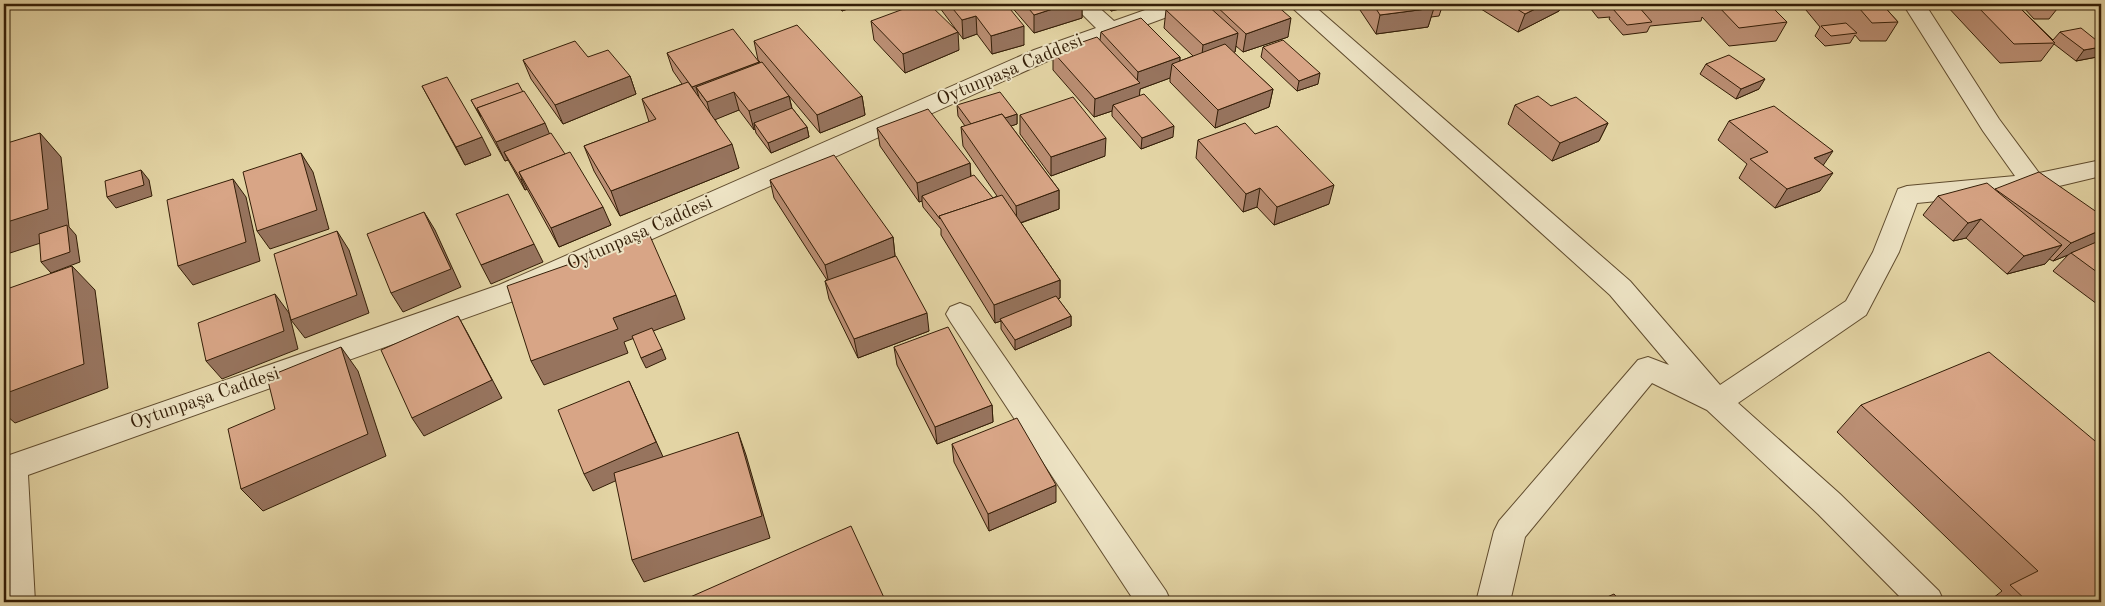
<svg xmlns="http://www.w3.org/2000/svg" width="2105" height="606" font-family="'Old Standard TT',serif">
  <rect width="100%" height="100%" fill="#e3d4a4"/>
  <filter id="stains"><feTurbulence type="fractalNoise" baseFrequency=".004" numOctaves="4"/><feColorMatrix values="0 0 0 0 .2 0 0 0 0 .09 0 0 0 0 .02 0 0 0 .5 -.17"/></filter>
  <radialGradient id="worn" r=".72"><stop offset=".6" stop-color="#630" stop-opacity="0"/><stop offset="1" stop-color="#630" stop-opacity=".3"/></radialGradient>
  <g fill="none" stroke-linecap="round" stroke-linejoin="round">
    <defs>
      <g id="minor">
        <path d="M 1072,4 L 1095,4 L 1114,21 L 1162,4 L 1192,4 L 1189,9 L 1050,60 L 519,299 L 28,475 L 35,602 L 4,602 L 4,457 L 499,285 L 1034,50 L 1096,28 Z"/>
        <path d="M 1288,4 L 1312,4 L 1630,281 L 1720,385 L 1846,301 L 1873,252 L 1898,189 L 1907,186 L 2015,176 L 1983,131 L 1903,4 L 1925,4 L 1999,119 L 2039,173 L 2101,160 L 2101,176 L 2055,187 L 2101,219 L 2101,241 L 2092,239 L 2028,192 L 1917,203 L 1899,252 L 1866,315 L 1738,403 L 1840,494 L 1939,591 L 1944,602 L 1905,602 L 1818,514 L 1707,410 L 1652,383 L 1525,537 L 1510,602 L 1476,602 L 1494,531 L 1499,521 L 1638,360 L 1648,357 L 1669,365 L 1610,295 Z"/>
        <path d="M 960,303 L 970,307 L 1166,591 L 1171,602 L 1135,602 L 950,321 L 946,314 L 950,307 Z"/>
      </g>
    </defs>
    <!-- minor casing -->
    <use href="#minor" stroke="#604c2e" stroke-width="2"/>
    <!-- minor -->
    <use href="#minor" fill="#ede3c4" fill-rule="evenodd"/>
  </g>
  <!-- wall -->
  <g fill="#ba8e73" stroke="#341e07">
    <path d="M 835,4 L 861,4 L 842,11 Z"/>
    <path d="M 937,4 L 1006,4 L 1024,45 L 992,54 L 977,34 L 963,39 Z"/>
    <path d="M 1009,4 L 1082,4 L 1082,18 L 1034,33 Z"/>
    <path d="M 1105,4 L 1140,4 L 1111,11 Z"/>
    <path d="M 1183,4 L 1275,4 L 1288,37 L 1243,52 L 1236,46 L 1235,52 L 1233,52 L 1273,89 L 1269,107 L 1215,128 L 1170,82 L 1170,78 L 1140,89 L 1139,96 L 1173,137 L 1141,149 L 1112,116 L 1112,111 L 1094,117 L 1053,70 L 1053,52 L 1100,40 L 1101,32 L 1180,57 L 1180,61 L 1193,56 L 1164,28 L 1166,10 Z"/>
    <path d="M 1356,4 L 1443,4 L 1439,16 L 1431,17 L 1428,27 L 1376,34 Z"/>
    <path d="M 1473,4 L 1562,4 L 1559,11 L 1518,32 Z"/>
    <path d="M 1587,4 L 1632,4 L 1630,7 L 1635,6 L 1636,4 L 1769,4 L 1787,22 L 1776,41 L 1729,46 L 1702,17 L 1701,21 L 1650,26 L 1647,32 L 1623,35 L 1609,19 L 1610,17 L 1598,18 Z"/>
    <path d="M 1801,4 L 1882,4 L 1898,22 L 1886,41 L 1860,41 L 1855,35 L 1850,43 L 1825,46 L 1815,36 L 1820,27 Z"/>
    <path d="M 1945,4 L 2016,4 L 2053,40 L 2060,32 L 2101,44 L 2101,52 L 2097,57 L 2076,61 L 2054,44 L 2041,61 L 2000,63 Z"/>
    <path d="M 2025,4 L 2052,4 L 2057,9 L 2049,19 L 2034,19 L 2023,7 Z"/>
    <path d="M 871,21 L 959,50 L 905,73 L 874,40 Z"/>
    <path d="M 754,41 L 862,96 L 865,115 L 820,133 L 789,96 L 792,108 L 807,127 L 809,137 L 771,153 L 756,133 L 755,129 L 754,130 L 739,110 L 715,119 L 739,168 L 620,216 L 594,171 L 584,146 L 649,122 L 642,99 L 682,84 L 673,71 L 667,53 L 759,62 L 759,63 L 761,63 L 758,60 Z"/>
    <path d="M 1263,47 L 1318,84 L 1297,91 L 1261,57 Z"/>
    <path d="M 588,57 L 630,76 L 636,94 L 563,124 L 531,79 L 523,60 Z"/>
    <path d="M 1706,64 L 1759,89 L 1736,99 L 1700,74 Z"/>
    <path d="M 422,86 L 491,155 L 465,165 Z"/>
    <path d="M 471,100 L 549,134 L 611,225 L 559,247 L 527,189 L 525,190 L 508,160 L 505,161 L 486,127 Z"/>
    <path d="M 957,105 L 1017,114 L 1017,124 L 1011,126 L 1059,190 L 1059,209 L 1021,223 L 1060,280 L 1060,298 L 1058,299 L 1071,316 L 1071,326 L 1015,350 L 1001,329 L 1001,321 L 995,323 L 941,235 L 941,229 L 923,207 L 922,201 L 919,202 L 880,146 L 877,128 L 970,163 L 971,176 L 993,198 L 997,196 L 963,146 L 961,127 L 965,126 L 958,116 Z"/>
    <path d="M 1515,105 L 1551,106 L 1608,123 L 1599,141 L 1552,161 L 1508,124 Z"/>
    <path d="M 1020,115 L 1105,156 L 1051,176 L 1020,134 Z"/>
    <path d="M 1729,121 L 1823,165 L 1820,191 L 1775,208 L 1739,178 L 1747,164 L 1718,140 Z"/>
    <path d="M 1255,134 L 1329,204 L 1274,225 L 1257,207 L 1243,212 L 1196,158 L 1198,140 Z"/>
    <path d="M 770,180 L 893,237 L 895,256 L 889,259 L 929,331 L 858,358 L 829,299 L 825,281 L 827,280 L 774,198 Z"/>
    <path d="M 1995,189 L 2101,215 L 2101,239 L 2100,241 L 2101,240 L 2101,307 L 2053,271 L 2068,255 L 2053,261 L 2049,259 L 2045,264 L 2007,274 L 1966,238 L 1953,241 L 1923,215 L 1938,196 L 1994,190 Z"/>
    <path d="M 894,347 L 992,405 L 993,422 L 937,444 L 897,365 Z"/>
    <path d="M 1861,405 L 2101,602 L 1988,602 L 2002,591 L 1837,432 Z"/>
    <path d="M 952,444 L 1056,502 L 989,531 L 954,462 Z"/>
  </g>
  <!-- shaded-wall -->
  <g fill="#97745e" stroke="#341e07">
    <path d="M 841,4 L 861,4 L 842,11 Z"/>
    <path d="M 1068,4 L 1082,4 L 1082,18 L 1034,33 L 1034,15 Z"/>
    <path d="M 1112,4 L 1140,4 L 1111,11 Z"/>
    <path d="M 1545,4 L 1562,4 L 1559,11 L 1518,32 L 1525,14 Z"/>
    <path d="M 1434,8 L 1428,27 L 1376,34 L 1380,15 Z"/>
    <path d="M 976,16 L 977,34 L 963,39 L 962,20 Z"/>
    <path d="M 1291,18 L 1288,37 L 1243,52 L 1246,34 Z"/>
    <path d="M 1024,26 L 1024,45 L 992,54 L 991,36 Z"/>
    <path d="M 958,32 L 959,50 L 905,73 L 903,54 Z"/>
    <path d="M 1238,33 L 1235,52 L 1201,64 L 1203,45 Z"/>
    <path d="M 2101,47 L 2101,52 L 2097,57 L 2076,61 L 2084,50 Z"/>
    <path d="M 1180,57 L 1179,71 L 1172,64 L 1170,78 L 1140,89 L 1139,101 L 1113,105 L 1112,111 L 1094,117 L 1095,99 L 1137,84 L 1138,72 Z"/>
    <path d="M 759,62 L 763,81 L 734,92 L 739,110 L 712,121 L 707,102 L 696,87 L 701,104 L 692,87 Z"/>
    <path d="M 1320,73 L 1318,84 L 1297,91 L 1299,81 Z"/>
    <path d="M 630,76 L 636,94 L 563,124 L 555,105 Z"/>
    <path d="M 1765,79 L 1759,89 L 1736,99 L 1741,89 Z"/>
    <path d="M 1273,89 L 1269,107 L 1215,128 L 1218,110 Z"/>
    <path d="M 789,96 L 793,114 L 754,123 L 755,129 L 754,130 L 749,111 Z"/>
    <path d="M 862,96 L 865,115 L 820,133 L 817,115 Z"/>
    <path d="M 1017,114 L 1017,124 L 974,139 L 974,128 Z"/>
    <path d="M 545,123 L 553,142 L 504,152 L 508,160 L 505,161 L 496,142 Z"/>
    <path d="M 1608,123 L 1599,141 L 1552,161 L 1560,143 Z"/>
    <path d="M 1174,126 L 1173,137 L 1141,149 L 1142,138 Z"/>
    <path d="M 807,127 L 809,137 L 771,153 L 768,143 Z"/>
    <path d="M 40,133 L 61,157 L 69,227 L 76,235 L 80,262 L 51,273 L 41,262 L 68,234 L 4,255 L 4,223 Z"/>
    <path d="M 482,137 L 491,155 L 465,165 L 456,147 Z"/>
    <path d="M 1106,138 L 1105,156 L 1051,176 L 1051,157 Z"/>
    <path d="M 732,144 L 739,168 L 620,216 L 611,191 Z"/>
    <path d="M 1833,151 L 1820,170 L 1814,158 Z"/>
    <path d="M 301,153 L 313,172 L 329,229 L 270,249 L 257,231 Z"/>
    <path d="M 970,163 L 971,182 L 922,196 L 922,201 L 919,202 L 917,183 Z"/>
    <path d="M 141,170 L 149,180 L 152,196 L 116,208 L 107,197 Z"/>
    <path d="M 1833,173 L 1820,191 L 1775,208 L 1787,189 Z"/>
    <path d="M 233,179 L 246,197 L 260,261 L 193,285 L 178,266 Z"/>
    <path d="M 522,179 L 527,189 L 525,190 L 521,180 Z"/>
    <path d="M 1334,185 L 1329,204 L 1274,225 L 1277,207 Z"/>
    <path d="M 1260,188 L 1257,207 L 1243,212 L 1246,194 Z"/>
    <path d="M 1059,190 L 1059,209 L 1017,224 L 1016,206 Z"/>
    <path d="M 603,207 L 611,225 L 559,247 L 551,228 Z"/>
    <path d="M 424,212 L 435,230 L 461,287 L 403,312 L 391,293 Z"/>
    <path d="M 1981,219 L 1966,238 L 1953,241 L 1968,223 Z"/>
    <path d="M 2101,230 L 2101,239 L 2097,243 L 2071,253 L 2068,255 L 2053,261 L 2071,243 Z"/>
    <path d="M 337,231 L 349,250 L 369,313 L 305,338 L 291,320 Z"/>
    <path d="M 893,237 L 895,256 L 829,284 L 825,265 Z"/>
    <path d="M 534,244 L 543,262 L 491,284 L 481,265 Z"/>
    <path d="M 2062,245 L 2045,264 L 2007,274 L 2024,256 Z"/>
    <path d="M 72,266 L 95,290 L 108,388 L 15,423 L 7,416 L 4,417 L 4,372 Z"/>
    <path d="M 1060,280 L 1060,298 L 1002,321 L 1000,319 L 1001,321 L 995,323 L 994,305 Z"/>
    <path d="M 275,294 L 289,313 L 298,349 L 222,379 L 206,361 Z"/>
    <path d="M 676,295 L 685,319 L 624,342 L 628,353 L 544,385 L 531,361 L 613,318 Z"/>
    <path d="M 927,313 L 929,331 L 858,358 L 854,339 Z"/>
    <path d="M 458,316 L 468,334 L 502,398 L 424,436 L 412,418 Z"/>
    <path d="M 1071,316 L 1071,326 L 1015,350 L 1015,340 Z"/>
    <path d="M 341,347 L 358,371 L 386,456 L 263,511 L 241,489 Z"/>
    <path d="M 662,349 L 666,359 L 646,368 L 641,358 Z"/>
    <path d="M 629,381 L 664,459 L 593,491 L 584,474 Z"/>
    <path d="M 992,405 L 993,422 L 937,444 L 935,427 Z"/>
    <path d="M 738,432 L 746,455 L 770,538 L 644,582 L 632,560 Z"/>
    <path d="M 1056,485 L 1056,502 L 989,531 L 988,514 Z"/>
  </g>
  <!-- building -->
  <g fill="#d8a586" stroke="#341e07">
    <path d="M 917,4 L 929,4 L 958,32 L 903,54 L 871,21 Z"/>
    <path d="M 949,4 L 1006,4 L 1024,26 L 991,36 L 976,16 L 962,20 Z"/>
    <path d="M 1025,4 L 1068,4 L 1034,15 Z"/>
    <path d="M 1183,4 L 1206,4 L 1238,33 L 1203,45 L 1166,10 Z"/>
    <path d="M 1214,4 L 1275,4 L 1291,18 L 1246,34 Z"/>
    <path d="M 1373,4 L 1430,4 L 1434,8 L 1380,15 Z"/>
    <path d="M 1509,4 L 1545,4 L 1525,14 Z"/>
    <path d="M 1599,4 L 1632,4 L 1603,8 Z"/>
    <path d="M 1655,4 L 1697,4 L 1659,8 Z"/>
    <path d="M 1716,4 L 1769,4 L 1787,22 L 1739,28 Z"/>
    <path d="M 1827,4 L 1882,4 L 1898,22 L 1872,23 L 1859,8 L 1831,9 Z"/>
    <path d="M 1975,4 L 2016,4 L 2055,43 L 2014,44 Z"/>
    <path d="M 2037,4 L 2052,4 L 2057,9 L 2042,9 Z"/>
    <path d="M 1638,6 L 1652,22 L 1627,25 L 1613,9 Z"/>
    <path d="M 1141,18 L 1180,57 L 1138,72 L 1101,32 Z"/>
    <path d="M 1846,23 L 1857,33 L 1831,36 L 1821,26 Z"/>
    <path d="M 797,25 L 862,96 L 817,115 L 754,41 Z"/>
    <path d="M 2081,28 L 2101,44 L 2101,47 L 2084,50 L 2060,32 Z"/>
    <path d="M 733,29 L 759,62 L 692,87 L 667,53 Z"/>
    <path d="M 1097,37 L 1140,83 L 1095,99 L 1053,52 Z"/>
    <path d="M 1283,40 L 1320,73 L 1299,81 L 1263,47 Z"/>
    <path d="M 575,41 L 588,57 L 608,50 L 630,76 L 555,105 L 523,60 Z"/>
    <path d="M 1225,44 L 1273,89 L 1218,110 L 1172,64 Z"/>
    <path d="M 1729,55 L 1765,79 L 1741,89 L 1706,64 Z"/>
    <path d="M 762,62 L 789,96 L 749,111 L 734,92 L 707,102 L 696,87 Z"/>
    <path d="M 447,77 L 482,137 L 456,147 L 422,86 Z"/>
    <path d="M 688,82 L 732,144 L 611,191 L 584,146 L 656,119 L 642,99 Z"/>
    <path d="M 518,83 L 523,92 L 477,108 L 481,117 L 471,100 Z"/>
    <path d="M 524,91 L 545,123 L 496,142 L 477,108 Z"/>
    <path d="M 1000,92 L 1017,114 L 1005,118 L 1002,114 L 971,124 L 957,105 Z"/>
    <path d="M 1144,94 L 1174,126 L 1142,138 L 1113,105 Z"/>
    <path d="M 1538,96 L 1551,106 L 1576,97 L 1608,123 L 1560,143 L 1515,105 Z"/>
    <path d="M 1073,97 L 1106,138 L 1051,157 L 1020,115 Z"/>
    <path d="M 1774,106 L 1833,151 L 1814,158 L 1833,173 L 1787,189 L 1750,159 L 1768,152 L 1729,121 Z"/>
    <path d="M 792,108 L 807,127 L 768,143 L 754,123 Z"/>
    <path d="M 928,109 L 970,163 L 917,183 L 877,128 Z"/>
    <path d="M 1002,114 L 1059,190 L 1016,206 L 961,127 Z"/>
    <path d="M 1245,123 L 1255,134 L 1277,126 L 1334,185 L 1277,207 L 1260,188 L 1246,194 L 1198,140 Z"/>
    <path d="M 40,133 L 48,209 L 4,223 L 4,144 Z"/>
    <path d="M 551,133 L 565,154 L 519,172 L 522,179 L 521,180 L 504,152 Z"/>
    <path d="M 570,152 L 603,207 L 551,228 L 519,172 Z"/>
    <path d="M 301,153 L 317,210 L 257,231 L 243,172 Z"/>
    <path d="M 834,155 L 893,237 L 825,265 L 770,180 Z"/>
    <path d="M 141,170 L 144,185 L 107,197 L 105,181 Z"/>
    <path d="M 2039,172 L 2101,215 L 2101,230 L 2071,243 L 1995,189 Z"/>
    <path d="M 974,175 L 993,198 L 939,216 L 940,219 L 922,196 Z"/>
    <path d="M 233,179 L 246,242 L 178,266 L 167,200 Z"/>
    <path d="M 1987,183 L 2062,245 L 2024,256 L 1981,219 L 1968,223 L 1938,196 Z"/>
    <path d="M 508,194 L 534,244 L 481,265 L 456,214 Z"/>
    <path d="M 1002,195 L 1060,280 L 994,305 L 939,216 Z"/>
    <path d="M 424,212 L 451,269 L 391,293 L 367,234 Z"/>
    <path d="M 67,225 L 70,252 L 41,262 L 39,234 Z"/>
    <path d="M 337,231 L 357,295 L 291,320 L 274,254 Z"/>
    <path d="M 650,236 L 676,295 L 613,318 L 618,329 L 531,361 L 507,286 Z"/>
    <path d="M 2101,240 L 2101,275 L 2071,253 Z"/>
    <path d="M 896,256 L 927,313 L 854,339 L 825,281 Z"/>
    <path d="M 72,266 L 84,364 L 4,394 L 4,290 Z"/>
    <path d="M 275,294 L 284,331 L 206,361 L 198,323 Z"/>
    <path d="M 1056,296 L 1071,316 L 1015,340 L 1000,319 Z"/>
    <path d="M 458,316 L 492,380 L 412,418 L 381,350 Z"/>
    <path d="M 948,327 L 992,405 L 935,427 L 894,347 Z"/>
    <path d="M 652,328 L 662,349 L 641,358 L 632,336 Z"/>
    <path d="M 341,347 L 368,434 L 241,489 L 228,429 L 275,409 L 267,377 Z"/>
    <path d="M 1989,352 L 2101,446 L 2101,602 L 2028,602 L 2010,585 L 2038,571 L 1861,405 Z"/>
    <path d="M 629,381 L 656,442 L 584,474 L 558,410 Z"/>
    <path d="M 1017,418 L 1056,485 L 988,514 L 952,444 Z"/>
    <path d="M 738,432 L 762,516 L 632,560 L 614,473 Z"/>
    <path d="M 851,526 L 886,602 L 679,602 Z"/>
    <path d="M 1614,594 L 1621,602 L 1596,602 Z"/>
  </g>
  <g text-anchor="middle" dominant-baseline="central" stroke-width="4" stroke-linejoin="round" paint-order="stroke">
    <!-- street labels -->
    <g font-size="19" fill="#341e07" stroke="#ede3c4">
      <text transform="translate(1010 71) rotate(-23)">Oytunpaşa Caddesi</text>
      <text transform="translate(640 234) rotate(-24)">Oytunpaşa Caddesi</text>
      <text transform="translate(205 399) rotate(-19)">Oytunpaşa Caddesi</text>
    </g>
  </g>
  <!-- margin -->
  <rect width="2105" height="606" fill="none" stroke="#e3d4a4" stroke-width="20"/>
  <rect x="5" y="5" width="2095" height="596" fill="none" stroke="#341e07" stroke-width="2.5"/>
  <rect x="10" y="10" width="2085" height="586" fill="none" stroke="#341e07"/>
  <rect width="100%" height="100%" filter="url(#stains)"/>
  <rect width="100%" height="100%" fill="url(#worn)"/>
</svg>
